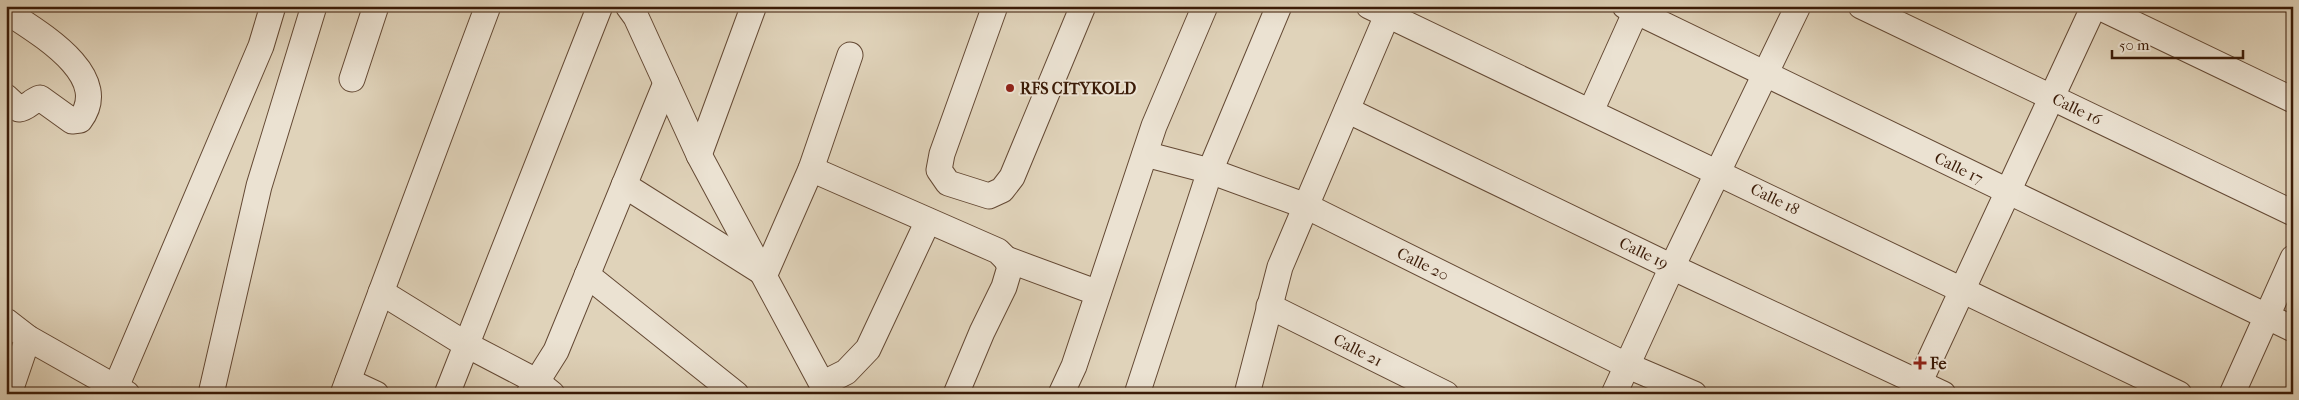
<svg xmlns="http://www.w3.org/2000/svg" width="2299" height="400" font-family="'IM FELL French Canon',serif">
  <rect width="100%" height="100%" fill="#e0d3ba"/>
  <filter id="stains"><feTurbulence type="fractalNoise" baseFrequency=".004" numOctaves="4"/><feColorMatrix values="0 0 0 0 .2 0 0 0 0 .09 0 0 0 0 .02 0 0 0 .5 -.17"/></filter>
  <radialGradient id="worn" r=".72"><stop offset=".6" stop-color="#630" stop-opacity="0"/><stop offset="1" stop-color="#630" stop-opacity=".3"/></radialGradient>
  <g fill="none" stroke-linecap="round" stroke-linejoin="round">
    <defs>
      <g id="minor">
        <path d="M 628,6 L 636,17 L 699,155 L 822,384 L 824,394"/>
        <path d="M 995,6 L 942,154 L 939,170 L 948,183 L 989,196 L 1002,190 L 1012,177 L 1083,6"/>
        <path d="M 1369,6 L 2179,394"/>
        <path d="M 1625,6 L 2293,329"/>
        <path d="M 1861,6 L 2293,213"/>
        <path d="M 2097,6 L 2293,100"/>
        <path d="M 6,11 C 37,32 114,75 80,120 L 72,121 L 40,98 C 32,100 28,108 19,109 L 6,97"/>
        <path d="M 352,79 L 376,6"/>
        <path d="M 1347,110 L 1672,267 L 1943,394"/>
        <path d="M 1591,111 L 1636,11"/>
        <path d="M 1145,154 L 1210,171 L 1306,206 L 1626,365 L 1694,394"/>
        <path d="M 699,155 L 753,8"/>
        <path d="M 811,169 L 998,251 L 1006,259 L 1010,267 L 1004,287 L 982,332 L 956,394"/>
        <path d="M 624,185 L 765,274 L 811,169 L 850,55"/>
        <path d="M 1006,259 L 1098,293"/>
        <path d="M 587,275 L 736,394"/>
        <path d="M 381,292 L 467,345 L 536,381 L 552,394"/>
        <path d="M 1269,306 L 1446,394"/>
        <path d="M 6,321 L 28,338 L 127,394"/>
        <path d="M 348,381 L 376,394"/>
        <path d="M 822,384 L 846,372 L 868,349 L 928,221"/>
        <path d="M 9,394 L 28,338"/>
        <path d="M 113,394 L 261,46 L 273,6"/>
        <path d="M 211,394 L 259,186 L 314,6"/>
        <path d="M 343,394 L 488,6"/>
        <path d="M 447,394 L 600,6"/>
        <path d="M 529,394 L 556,351 L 666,83"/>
        <path d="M 1061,394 L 1074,366 L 1154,126 L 1205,6"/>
        <path d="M 1137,394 L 1210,171 L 1279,6"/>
        <path d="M 1247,394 L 1280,267 L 1391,6"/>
        <path d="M 1614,394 L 1672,267 L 1798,6"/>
        <path d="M 1914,394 L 2094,6"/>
        <path d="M 2232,394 L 2293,258"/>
      </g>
    </defs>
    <!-- minor casing -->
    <use href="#minor" stroke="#644934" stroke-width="27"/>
    <!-- minor -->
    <use href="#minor" stroke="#ebe2d2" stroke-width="25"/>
  </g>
  <!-- markers -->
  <g fill="#8f2418" stroke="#ebe2d2" stroke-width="2">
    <circle cx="1010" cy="88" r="5"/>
    <path d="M1917.5 355.5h5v5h5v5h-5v5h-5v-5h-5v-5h5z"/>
  </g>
  <g text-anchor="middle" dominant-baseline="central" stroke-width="4" stroke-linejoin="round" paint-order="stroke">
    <!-- poi labels -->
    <g font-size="16" font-weight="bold" fill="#3b1b07" stroke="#ebe2d2" text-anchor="start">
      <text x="1020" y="88">RFS CITYKOLD</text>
      <text x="1930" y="363">Fe</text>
    </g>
    <!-- street labels -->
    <g font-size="16" fill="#3b1b07" stroke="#ebe2d2">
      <text transform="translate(2077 109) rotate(26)">Calle 16</text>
      <text transform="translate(1959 168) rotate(26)">Calle 17</text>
      <text transform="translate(1775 199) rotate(26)">Calle 18</text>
      <text transform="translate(1644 253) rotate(26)">Calle 19</text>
      <text transform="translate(1423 264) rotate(26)">Calle 20</text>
      <text transform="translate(1358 350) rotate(27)">Calle 21</text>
    </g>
  </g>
  <!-- margin -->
  <rect width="2299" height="400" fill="none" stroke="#e0d3ba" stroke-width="25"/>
  <rect x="8" y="8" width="2284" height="385" fill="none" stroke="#3b1b07" stroke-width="2.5"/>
  <rect x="12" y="12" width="2274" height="375" fill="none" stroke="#3b1b07"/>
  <!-- scale -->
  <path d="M2112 50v8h131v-8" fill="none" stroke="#3b1b07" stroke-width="2.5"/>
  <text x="2119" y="50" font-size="15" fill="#3b1b07" stroke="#ebe2d2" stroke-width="4" paint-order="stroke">50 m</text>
  <rect width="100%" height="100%" filter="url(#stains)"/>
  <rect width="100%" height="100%" fill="url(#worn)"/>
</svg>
